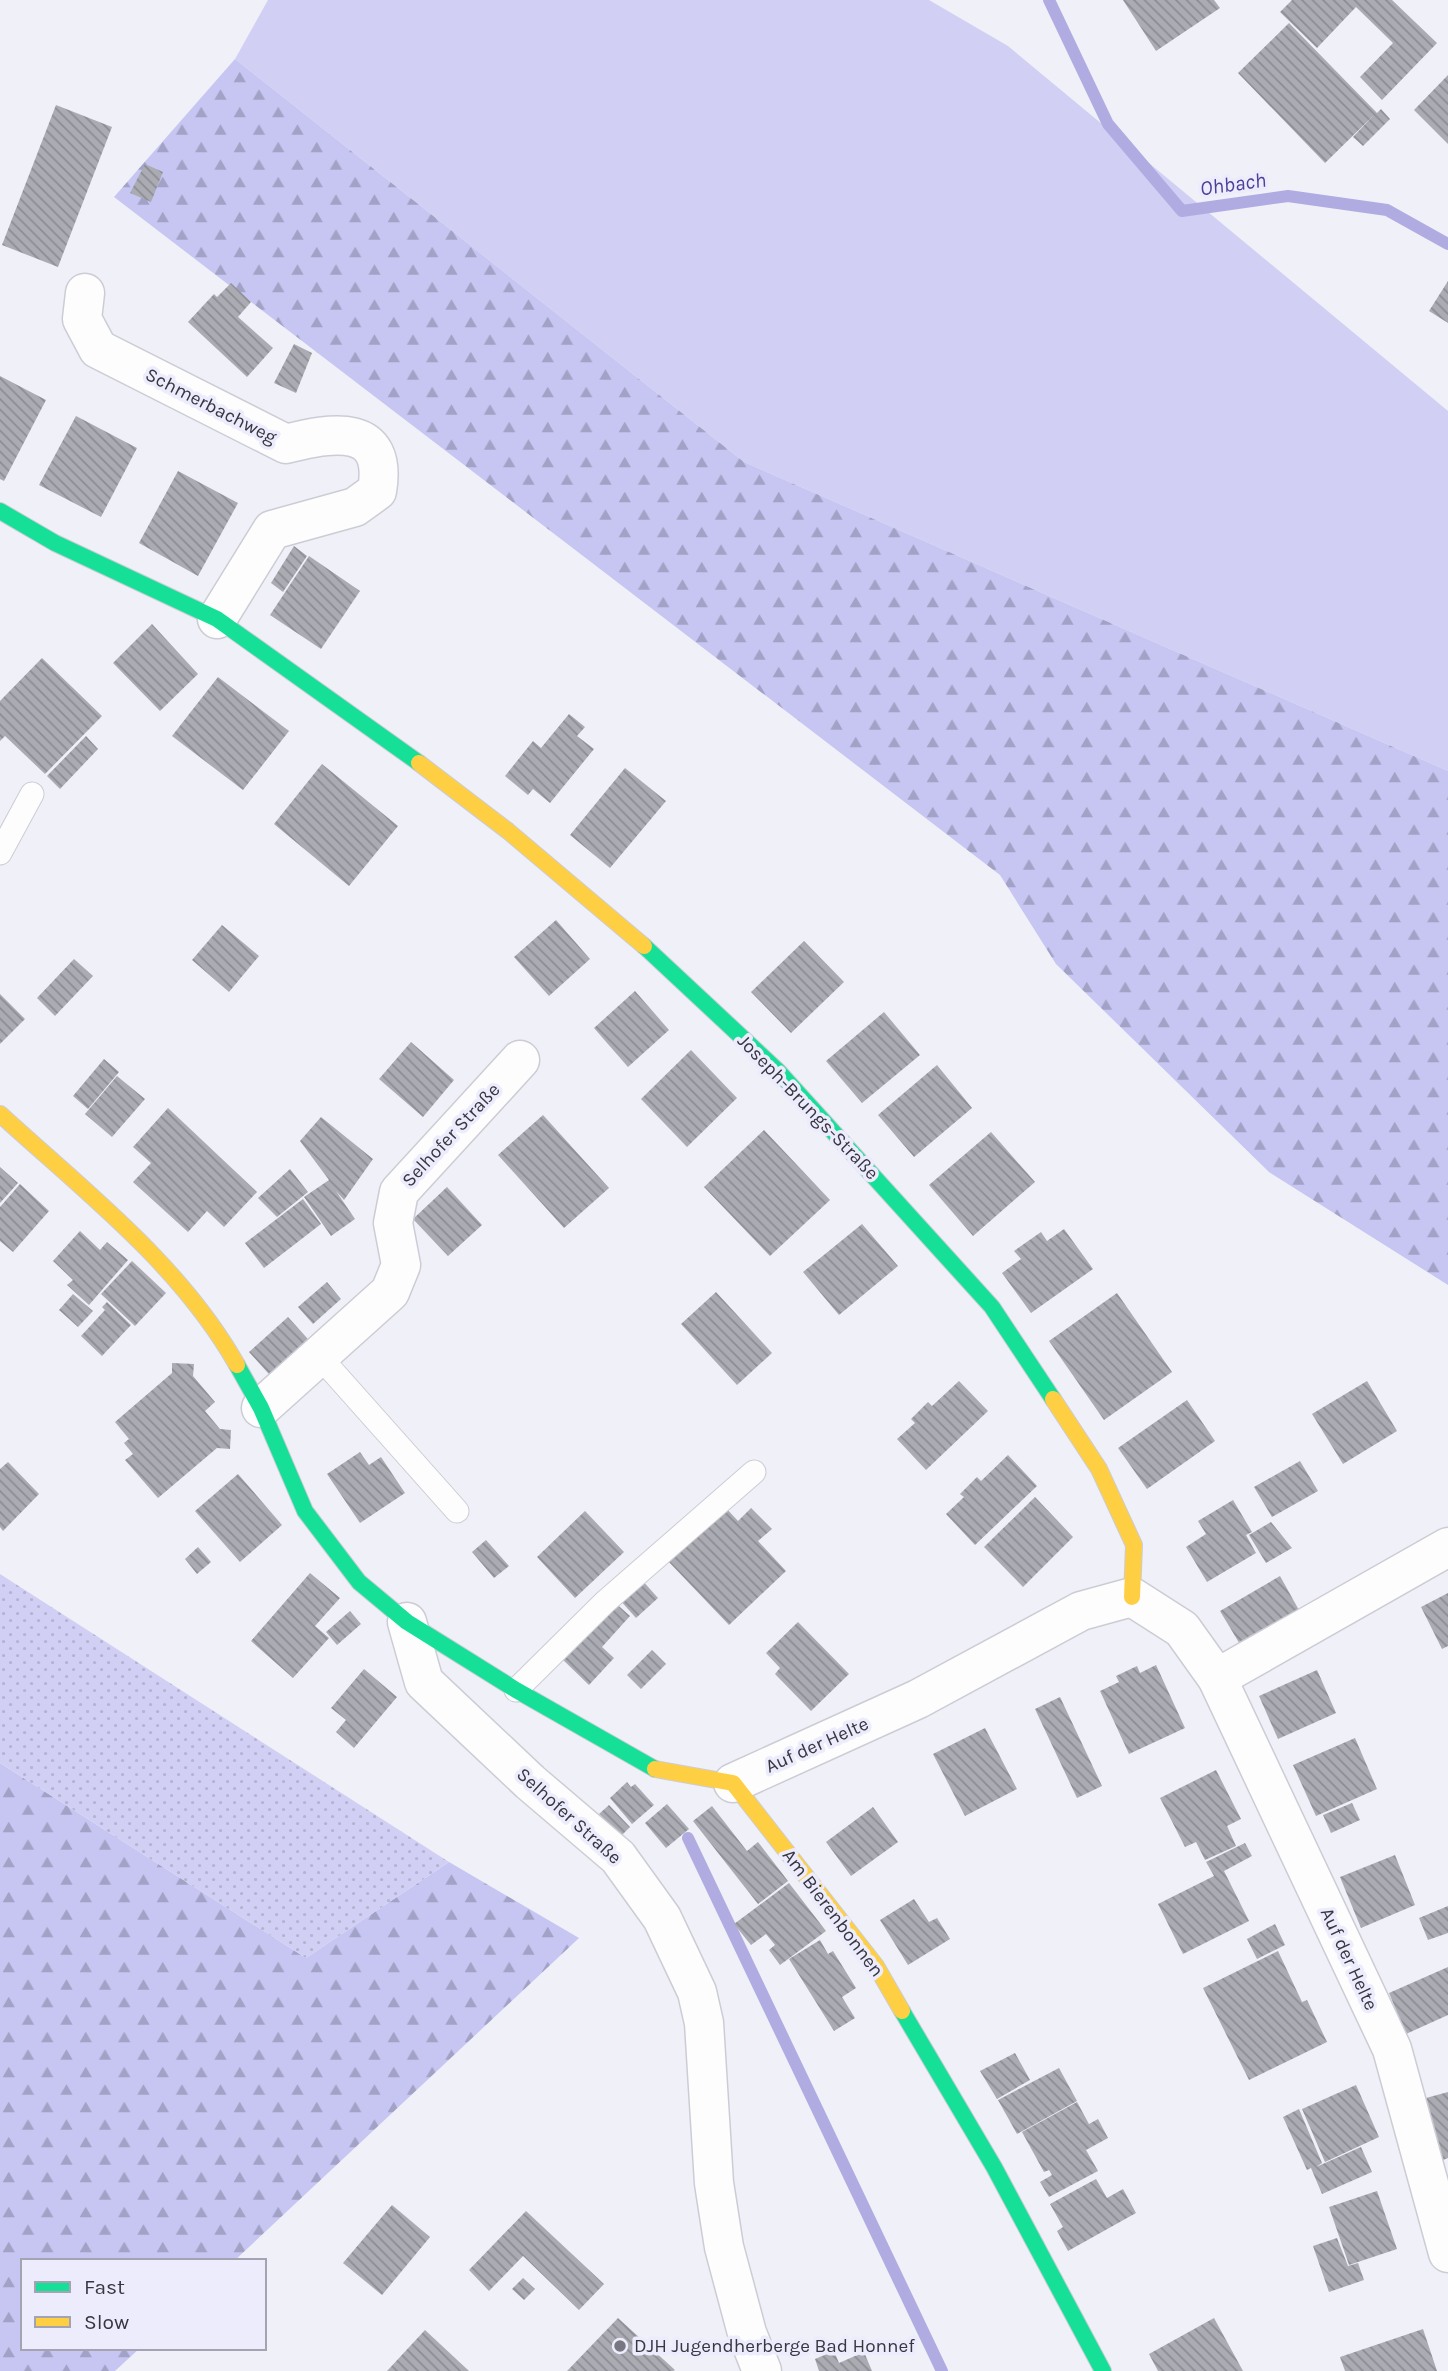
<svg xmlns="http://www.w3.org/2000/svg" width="1448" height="2371" font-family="Karla,sans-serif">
  <defs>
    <pattern id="forest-firs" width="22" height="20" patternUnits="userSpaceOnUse" patternTransform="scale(1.75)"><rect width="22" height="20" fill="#c7c5f2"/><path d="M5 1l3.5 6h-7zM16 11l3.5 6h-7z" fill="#a2a1c6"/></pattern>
    <pattern id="garden-dots" width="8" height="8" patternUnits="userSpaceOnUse" patternTransform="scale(1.75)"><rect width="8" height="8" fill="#d1d0f4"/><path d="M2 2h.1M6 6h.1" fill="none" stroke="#b4b3d2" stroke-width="1.8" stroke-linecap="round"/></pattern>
    <pattern id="building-back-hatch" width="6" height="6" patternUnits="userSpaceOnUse" patternTransform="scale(1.75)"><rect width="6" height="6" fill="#ababb3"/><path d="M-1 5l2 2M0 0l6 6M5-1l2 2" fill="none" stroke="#8c8c93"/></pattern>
  </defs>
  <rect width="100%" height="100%" fill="#f0f0f8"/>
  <!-- grass -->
  <path fill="#d1d0f4" d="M 268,0 L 929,0 L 1008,46 L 1448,411 L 1448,771 L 744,462 L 235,59 Z"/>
  <!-- forest -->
  <g fill="url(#forest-firs)">
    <path d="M 235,59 L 744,462 L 1448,771 L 1448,1285 L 1269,1172 L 1056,964 L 1000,875 L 114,197 Z"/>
    <path d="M 0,1763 L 306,1958 L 449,1862 L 579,1938 L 234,2261 L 23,2261 L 23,2348 L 140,2348 L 115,2371 L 0,2371 Z"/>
  </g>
  <!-- garden -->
  <path fill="url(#garden-dots)" d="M 0,1574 L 449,1862 L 306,1958 L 0,1763 Z"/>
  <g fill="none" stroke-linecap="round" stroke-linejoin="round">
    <!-- stream -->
    <g stroke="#b0ace2" stroke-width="12">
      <path d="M 1049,0 L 1108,124 L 1182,211 L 1288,196 L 1387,210 L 1448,244"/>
      <path d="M 688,1838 L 942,2371"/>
    </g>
  </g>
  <!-- building -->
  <g fill="url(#building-back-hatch)">
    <path d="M 1123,0 L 1214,0 L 1220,8 L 1156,51 Z"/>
    <path d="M 1292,0 L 1392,0 L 1437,43 L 1382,100 L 1360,77 L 1393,43 L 1356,7 L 1317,48 L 1280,12 Z"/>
    <path d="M 1289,23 L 1377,113 L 1381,109 L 1390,119 L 1363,146 L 1353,137 L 1374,115 L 1325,163 L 1238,73 Z"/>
    <path d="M 1448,75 L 1448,144 L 1414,110 Z"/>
    <path d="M 56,105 L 112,127 L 58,267 L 2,245 Z"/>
    <path d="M 145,164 L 163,172 L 151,202 L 130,193 Z"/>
    <path d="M 1448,281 L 1448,323 L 1429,311 Z"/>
    <path d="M 231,283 L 251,302 L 238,317 L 273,348 L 247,377 L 188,322 L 214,294 L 217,297 Z"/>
    <path d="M 294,344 L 312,353 L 296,393 L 274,383 Z"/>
    <path d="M 0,376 L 46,400 L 4,481 L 0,479 Z"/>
    <path d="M 76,416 L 137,448 L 101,517 L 39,485 Z"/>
    <path d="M 178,471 L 238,503 L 198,576 L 139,543 Z"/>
    <path d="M 294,546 L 307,556 L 283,592 L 271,583 Z"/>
    <path d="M 309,556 L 360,591 L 321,649 L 270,615 Z"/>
    <path d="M 152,624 L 198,674 L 160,711 L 113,663 Z"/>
    <path d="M 42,658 L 102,716 L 45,774 L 5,736 L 0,741 L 0,701 Z"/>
    <path d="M 218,677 L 289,731 L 243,790 L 172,736 Z"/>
    <path d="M 569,714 L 585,727 L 577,736 L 594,749 L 550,803 L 533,789 L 528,795 L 505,776 L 533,741 L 541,748 Z"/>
    <path d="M 86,736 L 98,749 L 60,789 L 47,776 Z"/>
    <path d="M 322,764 L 398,826 L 349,886 L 274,824 Z"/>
    <path d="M 625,768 L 666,801 L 610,868 L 570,835 Z"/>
    <path d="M 556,920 L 590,959 L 549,996 L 514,957 Z"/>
    <path d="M 222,925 L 259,956 L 229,992 L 192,960 Z"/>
    <path d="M 804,941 L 844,982 L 791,1033 L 751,992 Z"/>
    <path d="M 74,959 L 93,976 L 55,1016 L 37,998 Z"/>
    <path d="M 635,991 L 669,1030 L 628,1067 L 594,1028 Z"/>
    <path d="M 0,994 L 25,1019 L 0,1044 Z"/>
    <path d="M 884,1012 L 920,1055 L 862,1103 L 826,1061 Z"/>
    <path d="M 411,1042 L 454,1080 L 423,1117 L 379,1079 Z"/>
    <path d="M 691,1050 L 737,1098 L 687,1147 L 641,1099 Z"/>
    <path d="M 104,1059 L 119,1072 L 88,1109 L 73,1096 Z"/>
    <path d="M 937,1065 L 972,1108 L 914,1157 L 878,1115 Z"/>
    <path d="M 117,1076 L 145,1099 L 112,1137 L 85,1114 Z"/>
    <path d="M 168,1108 L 257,1192 L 224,1227 L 207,1211 L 188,1232 L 133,1182 L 151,1163 L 133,1147 Z"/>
    <path d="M 543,1115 L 609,1188 L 564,1228 L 498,1155 Z"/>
    <path d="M 321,1117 L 373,1159 L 344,1200 L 336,1191 L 355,1219 L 331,1236 L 304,1197 L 329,1180 L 300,1141 Z"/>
    <path d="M 764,1130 L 830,1200 L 770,1256 L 704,1187 Z"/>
    <path d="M 991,1132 L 1035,1182 L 973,1236 L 929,1185 Z"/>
    <path d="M 0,1167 L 18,1183 L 0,1203 Z"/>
    <path d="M 290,1169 L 308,1192 L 277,1217 L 258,1198 Z"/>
    <path d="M 20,1184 L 49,1211 L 13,1252 L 0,1241 L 0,1207 Z"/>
    <path d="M 447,1187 L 482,1225 L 448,1256 L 413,1219 Z"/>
    <path d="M 303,1199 L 321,1224 L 264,1268 L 245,1243 Z"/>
    <path d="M 862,1224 L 898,1266 L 839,1315 L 803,1272 Z"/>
    <path d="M 1064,1229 L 1093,1269 L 1031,1313 L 1002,1273 L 1021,1259 L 1014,1251 L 1041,1232 L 1047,1241 Z"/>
    <path d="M 80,1231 L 100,1250 L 107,1242 L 128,1260 L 89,1305 L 67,1285 L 73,1280 L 53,1261 Z"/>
    <path d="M 132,1261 L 166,1293 L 135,1326 L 101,1294 Z"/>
    <path d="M 327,1282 L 341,1299 L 313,1324 L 298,1307 Z"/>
    <path d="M 716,1292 L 772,1353 L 737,1385 L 681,1324 Z"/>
    <path d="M 1117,1293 L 1172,1372 L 1104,1420 L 1049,1341 Z"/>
    <path d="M 73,1294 L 93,1311 L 78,1327 L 59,1310 Z"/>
    <path d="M 107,1302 L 131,1325 L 102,1356 L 81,1336 L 105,1310 L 102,1307 Z"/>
    <path d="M 288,1317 L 316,1348 L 277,1383 L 249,1352 Z"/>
    <path d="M 172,1363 L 194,1364 L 193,1376 L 215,1402 L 205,1411 L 220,1429 L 231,1430 L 230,1449 L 217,1448 L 158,1498 L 125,1460 L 133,1454 L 124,1443 L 129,1439 L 115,1422 L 172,1373 Z"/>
    <path d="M 959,1381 L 988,1411 L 926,1470 L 897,1439 L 915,1423 L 911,1419 L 928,1402 L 932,1406 Z"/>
    <path d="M 1367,1381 L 1397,1431 L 1343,1464 L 1312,1414 Z"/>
    <path d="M 1187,1400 L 1215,1441 L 1147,1489 L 1118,1448 Z"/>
    <path d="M 360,1452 L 369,1465 L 381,1457 L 405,1493 L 360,1523 L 327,1474 Z"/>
    <path d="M 1008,1455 L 1037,1486 L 975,1545 L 946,1514 L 964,1497 L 960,1494 L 977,1477 L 981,1481 Z"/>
    <path d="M 1300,1461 L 1318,1491 L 1272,1517 L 1254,1487 Z"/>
    <path d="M 8,1462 L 39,1494 L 3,1531 L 0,1527 L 0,1469 Z"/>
    <path d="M 238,1474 L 282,1525 L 240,1562 L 195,1511 Z"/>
    <path d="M 1035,1497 L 1073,1537 L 1023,1587 L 984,1547 Z"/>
    <path d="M 1233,1500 L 1252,1532 L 1246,1535 L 1256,1553 L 1207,1582 L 1186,1547 L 1206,1534 L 1198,1521 Z"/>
    <path d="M 724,1506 L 738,1521 L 751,1508 L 772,1529 L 758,1541 L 786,1571 L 729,1625 L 667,1560 Z"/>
    <path d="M 585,1511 L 624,1552 L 575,1598 L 537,1557 Z"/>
    <path d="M 1271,1522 L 1292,1548 L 1266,1563 L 1249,1535 Z"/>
    <path d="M 486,1540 L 509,1566 L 494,1578 L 472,1552 Z"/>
    <path d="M 198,1547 L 211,1562 L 197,1574 L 185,1559 Z"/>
    <path d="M 310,1573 L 340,1598 L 315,1626 L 329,1638 L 293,1678 L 251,1641 Z"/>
    <path d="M 1280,1576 L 1300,1612 L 1241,1646 L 1220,1611 Z"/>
    <path d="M 641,1579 L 658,1598 L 636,1618 L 619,1599 Z"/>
    <path d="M 1448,1593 L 1448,1646 L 1442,1649 L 1421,1607 Z"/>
    <path d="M 611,1599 L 630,1616 L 602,1647 L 614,1658 L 589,1685 L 558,1655 Z"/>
    <path d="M 350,1611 L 361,1624 L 337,1645 L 326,1632 Z"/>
    <path d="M 798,1622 L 849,1674 L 811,1711 L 775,1674 L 780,1668 L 766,1653 Z"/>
    <path d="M 652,1650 L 666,1664 L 641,1689 L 627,1675 Z"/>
    <path d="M 1156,1665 L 1185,1728 L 1129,1754 L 1100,1691 L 1119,1682 L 1116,1676 L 1137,1666 L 1140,1673 Z"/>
    <path d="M 364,1669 L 397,1697 L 354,1748 L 336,1732 L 346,1720 L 331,1708 Z"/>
    <path d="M 1317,1670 L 1336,1713 L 1278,1739 L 1259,1696 Z"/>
    <path d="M 1060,1697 L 1102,1786 L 1077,1798 L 1035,1709 Z"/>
    <path d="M 985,1728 L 1017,1789 L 965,1816 L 933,1754 Z"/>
    <path d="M 1355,1738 L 1377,1789 L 1316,1816 L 1293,1765 Z"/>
    <path d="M 1216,1770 L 1241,1819 L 1227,1826 L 1236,1846 L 1205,1860 L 1196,1842 L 1185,1847 L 1160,1798 Z"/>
    <path d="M 627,1782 L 631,1787 L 635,1784 L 654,1805 L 632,1824 L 610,1798 Z"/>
    <path d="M 1352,1803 L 1360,1820 L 1331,1833 L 1323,1815 Z"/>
    <path d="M 667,1804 L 689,1829 L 666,1848 L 645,1823 Z"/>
    <path d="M 609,1805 L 630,1827 L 621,1836 L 599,1814 Z"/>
    <path d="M 712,1806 L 747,1851 L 758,1842 L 788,1881 L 758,1904 L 693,1821 Z"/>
    <path d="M 873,1807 L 898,1842 L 851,1876 L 826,1842 Z"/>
    <path d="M 1245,1843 L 1252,1856 L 1224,1871 L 1249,1921 L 1183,1954 L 1158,1904 L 1214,1876 L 1206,1862 Z"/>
    <path d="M 1395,1855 L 1415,1905 L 1361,1928 L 1340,1877 Z"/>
    <path d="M 789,1883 L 826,1931 L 780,1965 L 769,1950 L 775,1945 L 766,1934 L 751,1945 L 734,1924 Z"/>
    <path d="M 914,1899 L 929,1922 L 937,1918 L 950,1939 L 908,1965 L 880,1920 Z"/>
    <path d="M 1448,1906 L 1448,1933 L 1428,1940 L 1419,1918 Z"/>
    <path d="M 1275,1924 L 1285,1945 L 1257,1959 L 1247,1939 Z"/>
    <path d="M 820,1940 L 828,1954 L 833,1951 L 856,1988 L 842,1997 L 855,2018 L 834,2031 L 789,1959 Z"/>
    <path d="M 1278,1951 L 1302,2002 L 1307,2000 L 1327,2042 L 1249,2080 L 1203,1988 Z"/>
    <path d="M 1448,1967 L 1448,2015 L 1406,2034 L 1389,1993 Z"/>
    <path d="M 1015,2053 L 1030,2080 L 997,2099 L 980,2071 Z"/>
    <path d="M 1059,2068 L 1077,2101 L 1017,2134 L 998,2100 Z"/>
    <path d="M 1356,2085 L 1379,2137 L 1325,2162 L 1302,2109 Z"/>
    <path d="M 1448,2092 L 1448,2158 L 1443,2160 L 1426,2098 Z"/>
    <path d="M 1077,2102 L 1089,2124 L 1098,2119 L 1108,2138 L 1086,2150 L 1098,2171 L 1049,2197 L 1040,2182 L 1052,2175 L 1049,2170 L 1044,2172 L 1022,2132 Z"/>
    <path d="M 1299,2109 L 1322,2163 L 1316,2167 L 1361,2147 L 1372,2172 L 1322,2194 L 1311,2168 L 1307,2170 L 1283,2117 Z"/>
    <path d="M 1096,2179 L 1107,2198 L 1123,2189 L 1136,2213 L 1068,2251 L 1057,2231 L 1063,2227 L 1050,2204 Z"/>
    <path d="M 1377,2191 L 1397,2249 L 1349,2265 L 1329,2207 Z"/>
    <path d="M 392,2205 L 430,2237 L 382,2295 L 343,2263 Z"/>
    <path d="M 526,2211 L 604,2284 L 579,2310 L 523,2256 L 489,2291 L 469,2270 Z"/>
    <path d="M 1337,2238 L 1348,2266 L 1358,2263 L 1364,2280 L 1329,2292 L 1313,2246 Z"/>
    <path d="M 523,2278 L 535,2289 L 524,2300 L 512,2289 Z"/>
    <path d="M 618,2318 L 675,2370 L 673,2371 L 567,2371 Z"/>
    <path d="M 1214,2318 L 1243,2371 L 1158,2371 L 1149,2354 Z"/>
    <path d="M 1423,2329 L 1437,2371 L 1345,2371 L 1340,2357 Z"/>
    <path d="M 425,2330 L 469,2371 L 387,2371 Z"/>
    <path d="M 834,2351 L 839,2363 L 864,2352 L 872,2371 L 819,2371 L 815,2359 Z"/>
  </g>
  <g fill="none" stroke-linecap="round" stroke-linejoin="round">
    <defs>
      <g id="lane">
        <path d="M 0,853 L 32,794"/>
        <path d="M 320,1357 L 457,1511"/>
        <path d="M 516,1690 L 605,1602 L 754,1472"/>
      </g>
      <g id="street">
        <path d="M 85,293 L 82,319 L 98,349 L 286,444 C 331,432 389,422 377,491 L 355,507 L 272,530 L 217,619"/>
        <path d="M 261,1408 L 390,1292 L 401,1265 L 393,1223 L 399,1192 L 520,1060"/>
        <path d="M 407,1622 L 424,1682 L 530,1782 L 618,1857 L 662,1918 L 697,1992 L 704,2023 L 714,2183 L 724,2247 L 747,2333 L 762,2371"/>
        <path d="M 1217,1678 L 1448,1547"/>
        <path d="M 733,1783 L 918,1699 L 1081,1611 L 1132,1597 L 1182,1629 L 1217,1678 L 1392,2049 L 1448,2253"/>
      </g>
      <g id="fast">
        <path d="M 0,511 L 55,543 L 217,619 L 419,763"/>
        <path d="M 644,946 L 778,1071 L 992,1307 L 1053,1399"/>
        <path d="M 237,1365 L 261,1408 L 305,1511 L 359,1582 L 407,1622 L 516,1690 L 655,1769"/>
        <path d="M 902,2011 L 994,2167 L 1103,2371"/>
      </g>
      <g id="slow">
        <path d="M 419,763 L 508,831 L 644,946"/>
        <path d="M 0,1114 C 84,1191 180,1264 237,1365"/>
        <path d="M 1053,1399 L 1099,1469 L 1134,1545 L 1132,1597"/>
        <path d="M 655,1769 L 733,1783 L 876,1966 L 902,2011"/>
      </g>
    </defs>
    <!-- lane casing -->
    <use href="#lane" stroke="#ccccd5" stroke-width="25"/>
    <!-- street casing -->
    <use href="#street" stroke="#ccccd5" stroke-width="41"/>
    <!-- fast casing -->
    <use href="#fast" stroke="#ccccd5" stroke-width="18"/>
    <!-- slow casing -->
    <use href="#slow" stroke="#ccccd5" stroke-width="18"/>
    <!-- lane -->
    <use href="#lane" stroke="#fdfdfe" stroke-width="23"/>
    <!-- street -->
    <use href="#street" stroke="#fdfdfe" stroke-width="38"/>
    <!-- fast -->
    <use href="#fast" stroke="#16e098" stroke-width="16"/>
    <!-- slow -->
    <use href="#slow" stroke="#ffcf43" stroke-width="16"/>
  </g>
  <!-- markers -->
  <circle fill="#787781" stroke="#ececfc" stroke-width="2.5" cx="620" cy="2346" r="7"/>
  <g text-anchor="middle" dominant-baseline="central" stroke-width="7" stroke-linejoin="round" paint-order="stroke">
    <!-- street labels -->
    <g font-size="19" fill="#373641" stroke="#ececfc">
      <text transform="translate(211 406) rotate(27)">Schmerbachweg</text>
      <text transform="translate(808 1107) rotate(46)">Joseph-Brungs-Straße</text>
      <text transform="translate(451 1135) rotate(-47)">Selhofer Straße</text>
      <text transform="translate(817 1745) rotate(-24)">Auf der Helte</text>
      <text transform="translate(569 1816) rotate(42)">Selhofer Straße</text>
      <text transform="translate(833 1913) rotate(53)">Am Bierenbonnen</text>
      <text transform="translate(1349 1959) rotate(65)">Auf der Helte</text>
    </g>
    <!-- poi labels -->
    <g font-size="19" fill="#373641" stroke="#ececfc" text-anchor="start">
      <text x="634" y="2346">DJH Jugendherberge Bad Honnef</text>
    </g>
    <!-- water labels -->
    <g font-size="21" font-style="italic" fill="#4e4098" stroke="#ececfc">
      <text transform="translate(1233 184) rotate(-8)">Ohbach</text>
    </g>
  </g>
  <!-- legend -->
  <rect x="21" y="2259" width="245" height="91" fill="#ececfc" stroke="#a4a3b1" stroke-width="2"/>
  <rect x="35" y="2282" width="35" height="10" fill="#16e098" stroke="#a4a3b1" stroke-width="2"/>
  <text x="84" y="2294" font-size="21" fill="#373641">Fast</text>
  <rect x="35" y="2317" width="35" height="10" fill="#ffcf43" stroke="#a4a3b1" stroke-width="2"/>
  <text x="84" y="2329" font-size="21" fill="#373641">Slow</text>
</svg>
